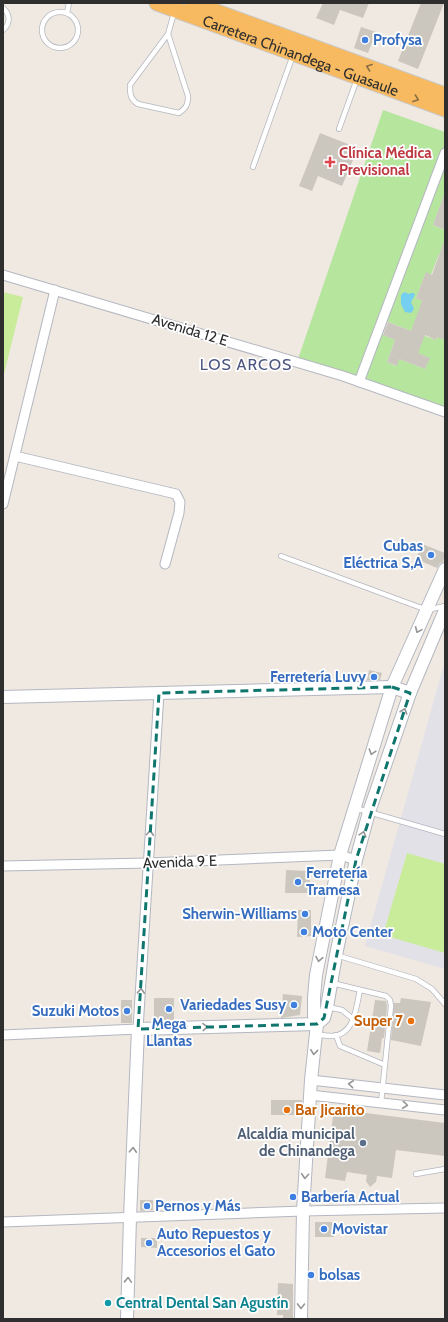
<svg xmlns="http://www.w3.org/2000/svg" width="448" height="1322" font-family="Cabin,sans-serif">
  <rect width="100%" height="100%" fill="#efe9e1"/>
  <!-- industrial -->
  <path fill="#e3e1e8" d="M 445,661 L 445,969 L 365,946 Z"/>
  <!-- green -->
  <path fill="#b6e59e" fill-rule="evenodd" d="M 383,110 L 445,132 L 445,193 L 433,225 L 445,230 L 445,242 L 442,250 L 445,251 L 445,256 L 439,254 L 431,275 L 426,273 L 416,298 L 422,301 L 425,336 L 436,340 L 437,337 L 441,338 L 445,326 L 445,334 L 443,339 L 445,340 L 445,414 L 297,362 ZM 386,321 L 424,336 L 406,348 L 429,358 L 425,369 L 399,359 L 396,366 L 387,362 L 395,340 L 381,334 Z"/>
  <!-- pitch -->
  <g fill="#c9ec9a">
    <path d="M 3,292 L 23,297 L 3,378 Z"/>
    <path d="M 407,853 L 445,864 L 445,953 L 383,935 Z"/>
  </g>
  <!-- water -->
  <path fill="#75cff0" d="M 404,292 L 409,294 L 411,293 L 414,293 L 415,295 L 411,302 L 414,309 L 411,313 L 405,312 L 401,304 L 401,295 Z"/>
  <!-- building -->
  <g fill="#cbc7bf">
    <path d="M 323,3 L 369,3 L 363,18 L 340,10 L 334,25 L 316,18 Z"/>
    <path d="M 421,3 L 444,3 L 418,69 L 398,61 Z"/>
    <path d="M 361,27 L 376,32 L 368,53 L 354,48 Z"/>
    <path d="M 320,133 L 358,148 L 342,186 L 318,176 L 312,191 L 299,186 Z"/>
    <path d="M 444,195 L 445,196 L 445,230 L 433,225 Z"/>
    <path d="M 444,241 L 445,340 L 437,337 L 436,340 L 425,335 L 418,353 L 430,358 L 425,369 L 399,359 L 397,366 L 387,362 L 395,340 L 383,335 L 388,322 L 411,331 L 422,301 L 416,298 L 426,272 L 432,275 Z"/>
    <path d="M 422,544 L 445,553 L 443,562 L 440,563 L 437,568 L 416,559 Z"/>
    <path d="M 369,670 L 382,673 L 380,680 L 367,680 Z"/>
    <path d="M 286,870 L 310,871 L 310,893 L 285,893 Z"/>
    <path d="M 298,910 L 311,910 L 311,936 L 297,937 Z"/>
    <path d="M 283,994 L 302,996 L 300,1015 L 281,1018 Z"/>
    <rect x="154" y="998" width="20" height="22"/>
    <path d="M 401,998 L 431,1002 L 421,1046 L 391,1040 L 394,1003 L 400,1003 Z"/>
    <rect x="121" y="1000" width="11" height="23"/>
    <path d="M 375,1000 L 386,1001 L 387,1006 L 384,1038 L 382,1038 L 380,1053 L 367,1051 Z"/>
    <path d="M 271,1100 L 302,1100 L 301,1115 L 271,1115 Z"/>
    <path d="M 334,1109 L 445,1123 L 445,1156 L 396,1150 L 392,1178 L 377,1176 L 376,1182 L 370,1187 L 366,1181 L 367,1175 L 347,1172 L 345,1181 L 325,1178 Z"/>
    <path d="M 140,1200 L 153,1200 L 153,1210 L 140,1211 Z"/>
    <rect x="315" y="1222" width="19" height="15"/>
    <path d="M 141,1238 L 157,1238 L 157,1248 L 141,1247 Z"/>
    <path d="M 278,1283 L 293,1284 L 293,1319 L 283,1319 L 283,1315 L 277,1315 Z"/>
  </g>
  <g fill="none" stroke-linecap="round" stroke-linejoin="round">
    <defs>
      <g id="service">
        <path d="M 3,8 C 11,15 10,24 3,30"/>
        <circle cx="60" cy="30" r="18"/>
        <path d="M 67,13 L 69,3"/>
        <path d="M 168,34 L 188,96 C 188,105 186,108 179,113 L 138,104 C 130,99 130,94 130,85 L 168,34 L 174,13"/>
        <path d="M 339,129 L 357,79"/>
        <path d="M 253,167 L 293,55"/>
        <path d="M 281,556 L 427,610 L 445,606"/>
        <path d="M 355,808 L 445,834"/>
        <path d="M 336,955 L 416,979 L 432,989 L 445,1004"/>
        <path d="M 332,983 L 386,996 L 390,1000 L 391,1006 L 381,1103"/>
        <path d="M 327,1007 L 342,1010 L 354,1020"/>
        <path d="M 316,1034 C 321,1035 327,1036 332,1036 C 355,1035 356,1007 360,990"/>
        <path d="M 336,1035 L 340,1046 L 385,1065"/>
        <path d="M 416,1174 L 445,1169"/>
      </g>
      <g id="minor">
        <path d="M 3,275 L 343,376 L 445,412"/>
        <path d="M 359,382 L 445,153"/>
        <path d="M 15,456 L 176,494 L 180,502 L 179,513 L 165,564"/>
        <path d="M 3,504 L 55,290"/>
        <path d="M 3,866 L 148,863 L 340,855 L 356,860"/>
        <path d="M 3,1035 L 138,1029 L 159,693"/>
        <path d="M 311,1080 L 445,1095"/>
        <path d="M 310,1095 L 445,1110"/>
        <path d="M 3,1222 L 303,1211 L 445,1208"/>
      </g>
      <g id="tertiary">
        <path d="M 3,697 L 392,687 L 410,693"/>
        <path d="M 127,1319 L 130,1218 L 138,1029 L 317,1024 L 324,1018 L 327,1007 L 336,955 L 356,860 L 369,812 L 410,693 L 445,610"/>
        <path d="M 301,1319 L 303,1211 L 311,1080 L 317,1024 L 314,1016 L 314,997 L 316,975 L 340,855 L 392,687 L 445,569"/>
      </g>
      <g id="trunk">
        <path id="s1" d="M 157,3 L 445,109"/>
        <path d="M 192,3 L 445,95"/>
      </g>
    </defs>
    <!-- service casing -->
    <use href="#service" stroke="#b4b7c1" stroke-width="6"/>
    <!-- minor casing -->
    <use href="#minor" stroke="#b4b7c1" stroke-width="11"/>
    <!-- tertiary casing -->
    <use href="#tertiary" stroke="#b4b7c1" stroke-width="14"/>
    <!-- trunk casing -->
    <use href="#trunk" stroke="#c9c9c9" stroke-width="17"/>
    <!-- service -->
    <use href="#service" stroke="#fff" stroke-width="4.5"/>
    <!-- minor -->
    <use href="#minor" stroke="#fff" stroke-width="9"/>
    <!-- tertiary -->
    <use href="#tertiary" stroke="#fff" stroke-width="12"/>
    <!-- trunk -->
    <use href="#trunk" stroke="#f8ba60" stroke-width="15"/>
  </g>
  <!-- one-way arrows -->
  <defs><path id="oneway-chevron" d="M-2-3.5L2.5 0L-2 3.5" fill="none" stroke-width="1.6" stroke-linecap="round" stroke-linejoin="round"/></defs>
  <g stroke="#896d44">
    <use href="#oneway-chevron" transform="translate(369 67) rotate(-160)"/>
    <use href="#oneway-chevron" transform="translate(416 99) rotate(20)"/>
  </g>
  <g stroke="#969696">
    <use href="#oneway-chevron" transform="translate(418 630) rotate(114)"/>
    <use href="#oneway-chevron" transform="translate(404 711) rotate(-71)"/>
    <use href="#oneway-chevron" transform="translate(372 752) rotate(107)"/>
    <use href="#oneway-chevron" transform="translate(150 833) rotate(-86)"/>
    <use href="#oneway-chevron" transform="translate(363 834) rotate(-74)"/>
    <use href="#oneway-chevron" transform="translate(319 959) rotate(101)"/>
    <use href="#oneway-chevron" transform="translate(141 991) rotate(-87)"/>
    <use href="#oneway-chevron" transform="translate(205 1027) rotate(-2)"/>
    <use href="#oneway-chevron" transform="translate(314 1052) rotate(96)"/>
    <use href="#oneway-chevron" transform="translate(351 1084) rotate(-174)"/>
    <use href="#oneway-chevron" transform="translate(405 1105) rotate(6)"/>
    <use href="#oneway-chevron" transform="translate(133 1150) rotate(-87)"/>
    <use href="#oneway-chevron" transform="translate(305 1176) rotate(94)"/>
    <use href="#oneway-chevron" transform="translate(128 1280) rotate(-88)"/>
    <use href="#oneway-chevron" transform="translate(301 1306) rotate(91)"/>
  </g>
  <!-- marked area -->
  <path fill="none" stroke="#0f766e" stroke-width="3" stroke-dasharray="8 5" stroke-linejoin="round" d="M 392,687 L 410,693 L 356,860 L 324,1018 L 317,1024 L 138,1029 L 159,693 Z"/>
  <!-- markers -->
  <g fill="#3f7fe0" stroke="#fff" stroke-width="1.5">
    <circle cx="365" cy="40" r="4"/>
    <circle cx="431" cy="555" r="4"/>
    <circle cx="374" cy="677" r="4"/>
    <circle cx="298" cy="882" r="4"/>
    <circle cx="305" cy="914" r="4"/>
    <circle cx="304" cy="932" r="4"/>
    <circle cx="294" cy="1005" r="4"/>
    <circle cx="169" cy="1009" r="4"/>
    <circle cx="127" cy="1011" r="4"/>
    <circle cx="293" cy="1197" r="4"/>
    <circle cx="147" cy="1206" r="4"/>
    <circle cx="324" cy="1229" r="4"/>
    <circle cx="149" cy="1243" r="4"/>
    <circle cx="311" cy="1275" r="4"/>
  </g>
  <path fill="#e0444e" stroke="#fff" stroke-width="1.5" d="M328 156h4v4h4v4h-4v4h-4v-4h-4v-4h4z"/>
  <g fill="#e8710a" stroke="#fff" stroke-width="1.5">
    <circle cx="411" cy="1021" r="4"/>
    <circle cx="287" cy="1110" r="4"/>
  </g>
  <circle fill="#5c6f8a" stroke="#fff" stroke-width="1.5" cx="363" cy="1143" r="4"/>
  <circle fill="#0f9aa8" stroke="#fff" stroke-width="1.5" cx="108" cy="1303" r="4"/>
  <g text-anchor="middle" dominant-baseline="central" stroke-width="3.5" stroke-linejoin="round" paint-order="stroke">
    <!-- shop labels -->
    <g font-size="15" font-weight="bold" fill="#366cbe" stroke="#fff" text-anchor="start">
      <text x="373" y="40">Profysa</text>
      <text x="423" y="546" text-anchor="end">Cubas<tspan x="423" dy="17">Eléctrica S,A</tspan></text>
      <text x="366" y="677" text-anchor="end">Ferretería Luvy</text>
      <text x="306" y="873">Ferretería<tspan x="306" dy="17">Tramesa</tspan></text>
      <text x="297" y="914" text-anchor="end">Sherwin-Williams</text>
      <text x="312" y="932">Moto Center</text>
      <text x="286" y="1005" text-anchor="end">Variedades Susy</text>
      <text x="119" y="1011" text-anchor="end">Suzuki Motos</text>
      <text x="169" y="1024" text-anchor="middle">Mega<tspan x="169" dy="17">Llantas</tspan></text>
      <text x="301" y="1197">Barbería Actual</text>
      <text x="155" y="1206">Pernos y Más</text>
      <text x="332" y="1229">Movistar</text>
      <text x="157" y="1234">Auto Repuestos y<tspan x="157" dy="17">Accesorios el Gato</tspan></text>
      <text x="319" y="1275">bolsas</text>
    </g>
    <!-- street labels -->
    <g font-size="15" fill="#2e2e2e" stroke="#fff">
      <text stroke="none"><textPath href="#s1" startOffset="153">Carretera Chinandega - Guasaule</textPath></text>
      <text transform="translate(190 330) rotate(17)">Avenida 12 E</text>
      <text transform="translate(180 862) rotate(-2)">Avenida 9 E</text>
    </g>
    <!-- health labels -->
    <g font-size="15" font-weight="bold" fill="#be3a42" stroke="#fff" text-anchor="start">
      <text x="339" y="153">Clínica Médica<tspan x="339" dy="17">Previsional</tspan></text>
    </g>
    <!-- food labels -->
    <g font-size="15" font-weight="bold" fill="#c56008" stroke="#fff" text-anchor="end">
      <text x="403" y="1021">Super 7</text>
      <text x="295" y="1110" text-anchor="start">Bar Jicarito</text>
    </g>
    <!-- service labels -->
    <g font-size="15" font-weight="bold" fill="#4e5e75" stroke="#fff" text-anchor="end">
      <text x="355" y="1134">Alcaldía municipal<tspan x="355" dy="17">de Chinandega</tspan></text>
    </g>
    <!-- culture labels -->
    <g font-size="15" font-weight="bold" fill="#0d838f" stroke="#fff" text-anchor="start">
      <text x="116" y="1303">Central Dental San Agustín</text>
    </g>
    <!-- neighbourhood labels -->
    <g font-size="16" letter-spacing="1" fill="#4d5680" stroke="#fff">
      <text x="246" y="364">LOS ARCOS</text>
    </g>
  </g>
  <!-- border -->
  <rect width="448" height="1322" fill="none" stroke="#2e2e2e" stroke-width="8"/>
</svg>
